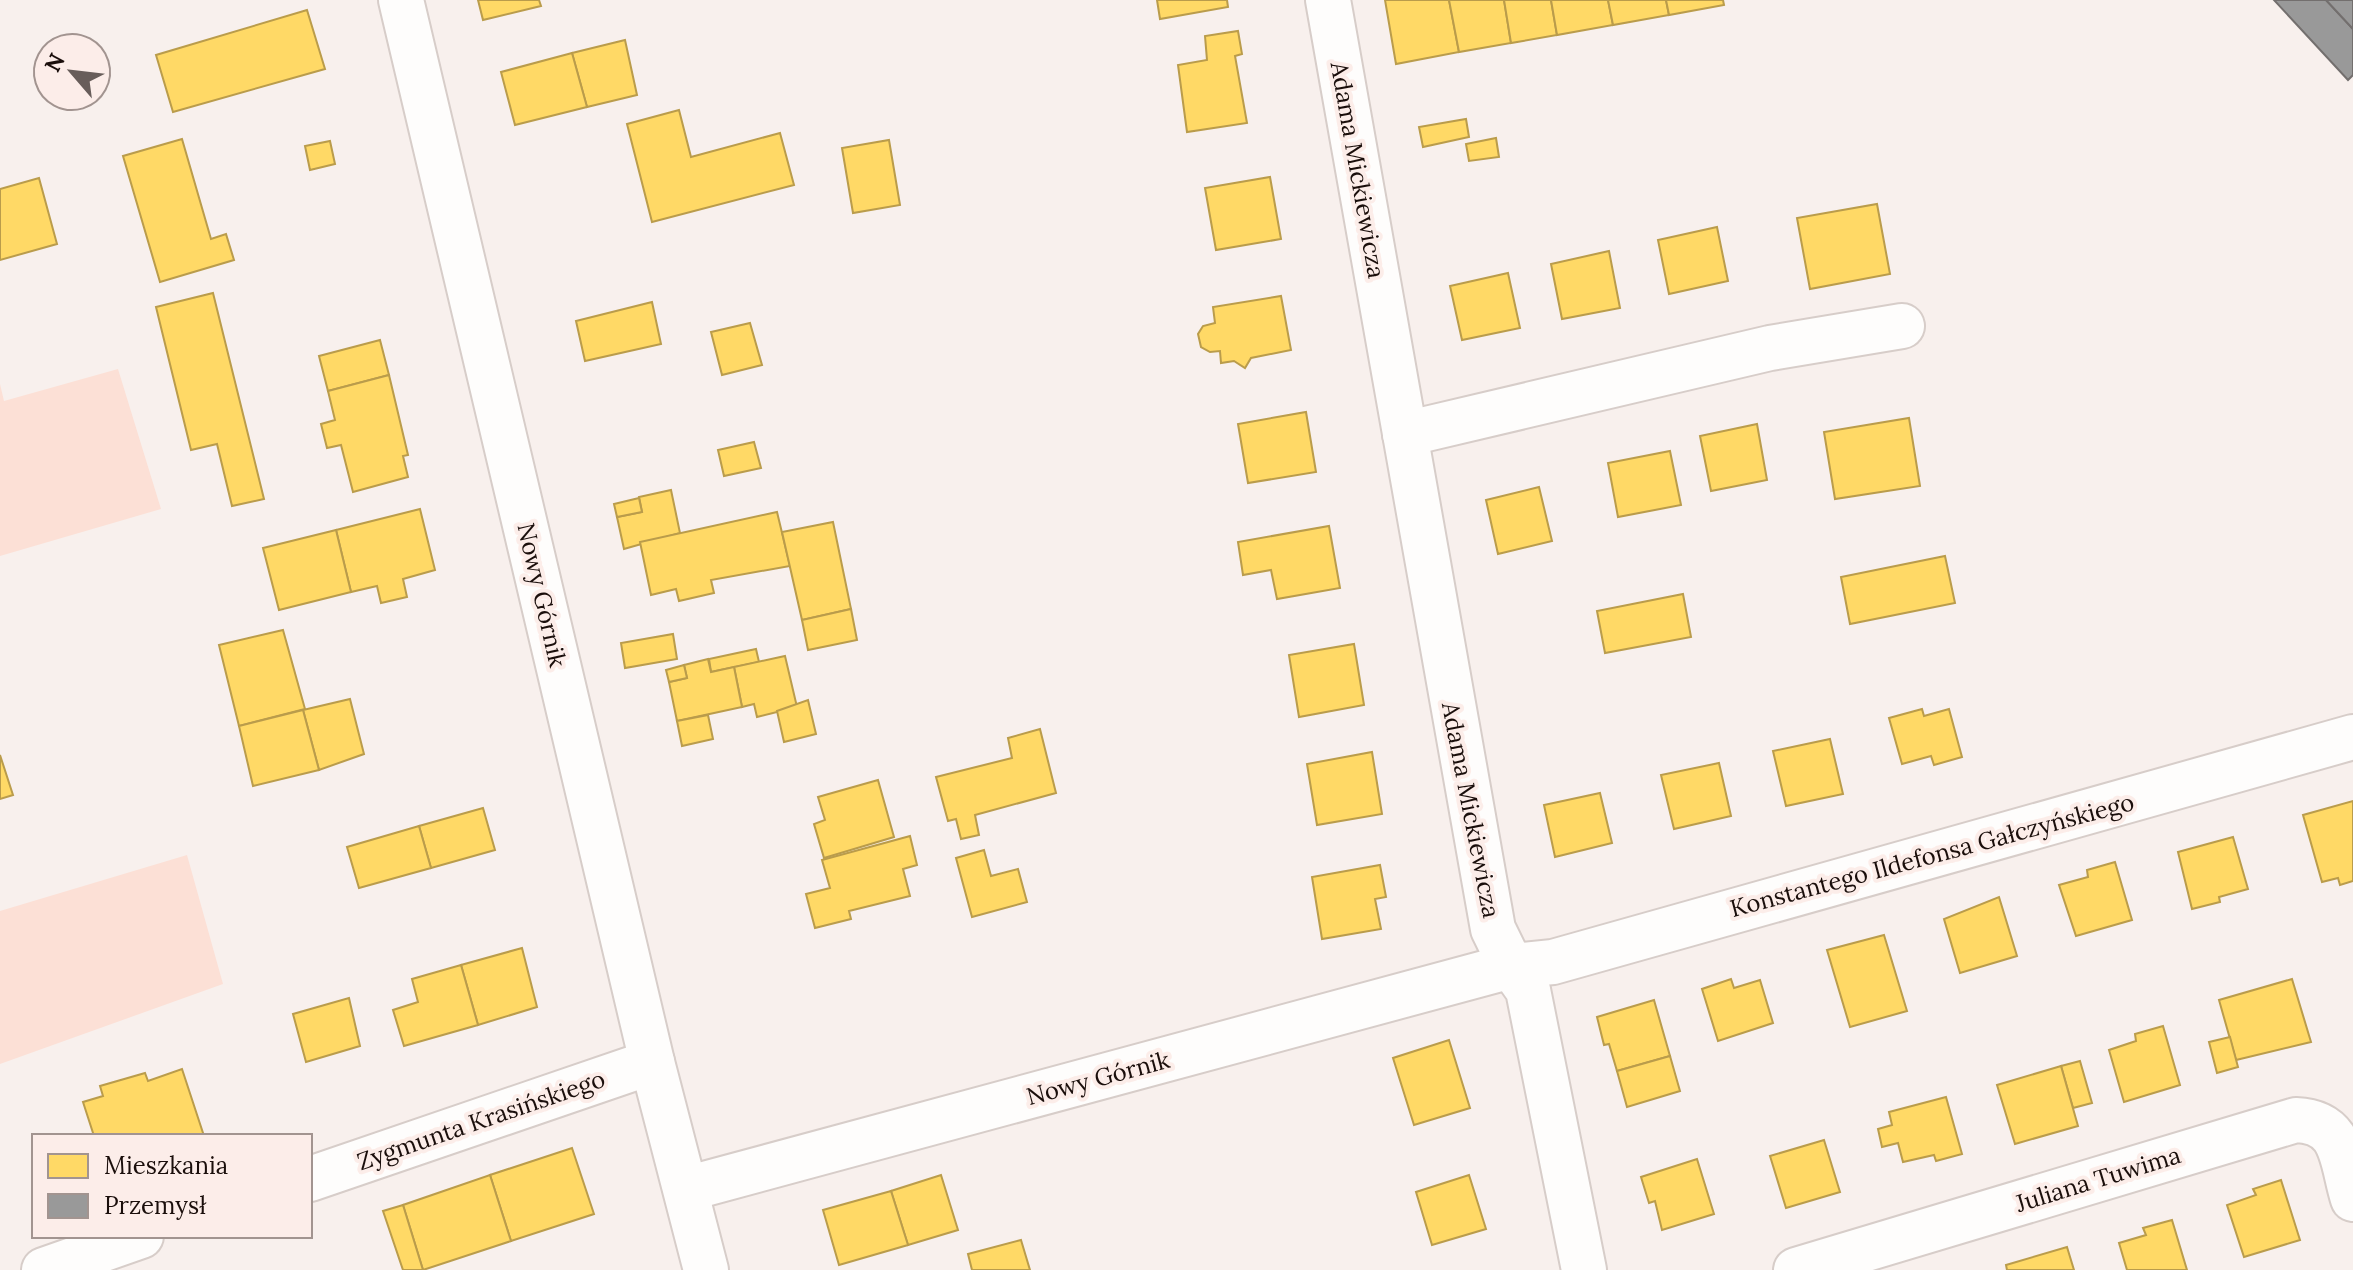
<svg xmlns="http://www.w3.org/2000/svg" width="2353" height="1270" font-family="Lora,serif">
  <rect width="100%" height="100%" fill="#f8f0ed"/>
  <!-- green -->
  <g fill="#fce0d6">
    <path d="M 118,369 L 161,509 L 0,556 L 0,384 L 4,401 Z"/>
    <path d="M 187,855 L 223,984 L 0,1064 L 0,911 Z"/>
  </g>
  <!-- homes -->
  <g fill="#ffd966" stroke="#ba9c4b" stroke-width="2">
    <path d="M 478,0 L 539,0 L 541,6 L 483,20 Z"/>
    <path d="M 1157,0 L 1227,0 L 1228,7 L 1160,19 Z"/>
    <path d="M 1385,0 L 1449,0 L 1459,52 L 1396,64 Z"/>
    <path d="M 1449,0 L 1504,0 L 1511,43 L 1459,52 Z"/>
    <path d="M 1504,0 L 1551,0 L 1557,35 L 1511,43 Z"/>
    <path d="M 1551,0 L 1608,0 L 1613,25 L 1557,35 Z"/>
    <path d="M 1608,0 L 1666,0 L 1669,15 L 1613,25 Z"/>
    <path d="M 1666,0 L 1723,0 L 1724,5 L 1669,15 Z"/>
    <path d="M 307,10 L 325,69 L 173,112 L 156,55 Z"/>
    <path d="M 1238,31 L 1242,54 L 1235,56 L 1247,123 L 1187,132 L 1178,65 L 1207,60 L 1205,36 Z"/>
    <path d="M 625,40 L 637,95 L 587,107 L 572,53 Z"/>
    <path d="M 572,53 L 587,107 L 515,125 L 501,72 Z"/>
    <path d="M 679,110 L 691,157 L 780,133 L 794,185 L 652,222 L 627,124 Z"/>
    <path d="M 1466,119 L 1469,137 L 1423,147 L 1419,127 Z"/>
    <path d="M 1496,138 L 1499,157 L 1469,161 L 1466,144 Z"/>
    <path d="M 182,139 L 211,239 L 226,234 L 234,260 L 160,282 L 123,156 Z"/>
    <path d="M 889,140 L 900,205 L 853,213 L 842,148 Z"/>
    <path d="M 330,141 L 335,164 L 310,170 L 305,146 Z"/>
    <path d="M 1270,177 L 1281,239 L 1216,250 L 1205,188 Z"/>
    <path d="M 39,178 L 57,244 L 0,260 L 0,189 Z"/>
    <path d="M 1877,204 L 1890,274 L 1810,289 L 1797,218 Z"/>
    <path d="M 1717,227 L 1728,281 L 1669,294 L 1658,240 Z"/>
    <path d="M 1609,251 L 1620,308 L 1562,319 L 1551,264 Z"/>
    <path d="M 1508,273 L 1520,328 L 1462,340 L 1450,286 Z"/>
    <path d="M 213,293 L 264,499 L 232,506 L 217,444 L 191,450 L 156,307 Z"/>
    <path d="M 1281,296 L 1291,350 L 1251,358 L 1245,368 L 1234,361 L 1221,363 L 1220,351 L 1210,352 L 1201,347 L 1198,334 L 1203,326 L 1215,323 L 1213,307 Z"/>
    <path d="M 652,302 L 661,344 L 585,361 L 576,321 Z"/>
    <path d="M 750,323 L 762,365 L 722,375 L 711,332 Z"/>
    <path d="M 380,340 L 389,375 L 328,391 L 319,356 Z"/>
    <path d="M 389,375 L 408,455 L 403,456 L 408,477 L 353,492 L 341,445 L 327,448 L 321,424 L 335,420 L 328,391 Z"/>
    <path d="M 1306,412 L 1316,472 L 1248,483 L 1238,424 Z"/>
    <path d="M 1909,418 L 1920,486 L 1835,499 L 1824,432 Z"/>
    <path d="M 1757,424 L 1767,480 L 1711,491 L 1700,436 Z"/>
    <path d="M 754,442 L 761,468 L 724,476 L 718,450 Z"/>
    <path d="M 1670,451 L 1681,505 L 1618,517 L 1608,463 Z"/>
    <path d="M 1539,487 L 1552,541 L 1498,554 L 1486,500 Z"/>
    <path d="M 671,490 L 680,533 L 624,549 L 617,517 L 642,512 L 639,497 Z"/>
    <path d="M 639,498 L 642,512 L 617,517 L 614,504 Z"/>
    <path d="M 420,509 L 435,570 L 403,579 L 407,597 L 381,603 L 377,586 L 351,592 L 336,530 Z"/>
    <path d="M 777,512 L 790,566 L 711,580 L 714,593 L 679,601 L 676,589 L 651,595 L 640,542 Z"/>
    <path d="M 833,522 L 851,609 L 802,620 L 782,532 Z"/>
    <path d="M 1329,526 L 1340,588 L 1277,599 L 1271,570 L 1243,575 L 1238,542 Z"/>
    <path d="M 336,530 L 351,592 L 279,610 L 263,548 Z"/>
    <path d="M 1945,556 L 1955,603 L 1850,624 L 1841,577 Z"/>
    <path d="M 1683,594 L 1691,637 L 1605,653 L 1597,611 Z"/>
    <path d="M 851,609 L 857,640 L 808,650 L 802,620 Z"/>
    <path d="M 283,630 L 305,709 L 239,726 L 219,645 Z"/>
    <path d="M 673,634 L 677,659 L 625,668 L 621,643 Z"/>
    <path d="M 1354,644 L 1364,705 L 1299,717 L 1289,655 Z"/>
    <path d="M 756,649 L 759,662 L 711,672 L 709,659 Z"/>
    <path d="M 785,656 L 797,707 L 757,717 L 754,704 L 742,707 L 734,667 Z"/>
    <path d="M 708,659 L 711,672 L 734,667 L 742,707 L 677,721 L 669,682 L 687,678 L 684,665 Z"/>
    <path d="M 684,665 L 687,678 L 669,682 L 666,670 Z"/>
    <path d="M 350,699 L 364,754 L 319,770 L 303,710 Z"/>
    <path d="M 808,700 L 816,734 L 784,742 L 777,711 Z"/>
    <path d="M 1922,709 L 1924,716 L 1949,709 L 1962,757 L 1934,765 L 1931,756 L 1902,764 L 1889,718 Z"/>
    <path d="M 303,710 L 319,770 L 253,786 L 239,726 Z"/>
    <path d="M 708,715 L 713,739 L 682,746 L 677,721 Z"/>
    <path d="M 1040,729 L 1056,793 L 975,815 L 979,835 L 961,839 L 956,819 L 948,821 L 936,777 L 1012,758 L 1008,738 Z"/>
    <path d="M 1830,739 L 1843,794 L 1786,806 L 1773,751 Z"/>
    <path d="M 1372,752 L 1382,814 L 1317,825 L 1307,764 Z"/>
    <path d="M 0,755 L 13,795 L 0,799 Z"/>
    <path d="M 1719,763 L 1731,816 L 1674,829 L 1661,775 Z"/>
    <path d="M 878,780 L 894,837 L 824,858 L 814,824 L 825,820 L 818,797 Z"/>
    <path d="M 1600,793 L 1612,843 L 1555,857 L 1544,805 Z"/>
    <path d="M 2353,801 L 2353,881 L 2340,885 L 2338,878 L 2322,882 L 2303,815 Z"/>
    <path d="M 483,808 L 495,850 L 431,868 L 419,826 Z"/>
    <path d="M 419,826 L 431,868 L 359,888 L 347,847 Z"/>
    <path d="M 910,836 L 917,865 L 903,869 L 910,896 L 849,911 L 851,919 L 815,928 L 806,894 L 830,888 L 822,860 Z"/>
    <path d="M 2233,837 L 2248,889 L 2219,897 L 2220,902 L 2192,909 L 2178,852 Z"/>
    <path d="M 984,850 L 991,876 L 1018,869 L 1027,902 L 972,917 L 956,858 Z"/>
    <path d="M 2115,862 L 2132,920 L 2076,936 L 2059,885 L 2088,877 L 2087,870 Z"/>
    <path d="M 1380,865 L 1386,897 L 1375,899 L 1381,929 L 1322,939 L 1312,877 Z"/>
    <path d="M 1999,897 L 2017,956 L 1960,973 L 1944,919 Z"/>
    <path d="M 1884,935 L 1907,1011 L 1850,1027 L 1827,950 Z"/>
    <path d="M 522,948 L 537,1007 L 478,1025 L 461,965 Z"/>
    <path d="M 461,965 L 478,1025 L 404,1046 L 393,1010 L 418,1002 L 412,979 Z"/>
    <path d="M 1731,979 L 1734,988 L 1760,980 L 1773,1023 L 1718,1041 L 1702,989 Z"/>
    <path d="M 2292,979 L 2311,1042 L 2236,1060 L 2219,1000 Z"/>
    <path d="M 349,998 L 360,1046 L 306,1062 L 293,1014 Z"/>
    <path d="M 1654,1000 L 1670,1056 L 1617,1071 L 1609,1044 L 1604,1045 L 1597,1017 Z"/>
    <path d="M 2163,1026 L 2180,1085 L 2124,1102 L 2109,1050 L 2136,1041 L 2135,1034 Z"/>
    <path d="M 2230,1037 L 2238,1067 L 2217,1073 L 2209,1042 Z"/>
    <path d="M 1449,1040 L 1470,1108 L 1414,1125 L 1393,1058 Z"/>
    <path d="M 1670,1056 L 1680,1091 L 1627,1107 L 1617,1071 Z"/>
    <path d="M 2080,1061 L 2092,1103 L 2073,1108 L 2061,1066 Z"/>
    <path d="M 2061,1066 L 2078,1126 L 2015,1144 L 1997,1085 Z"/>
    <path d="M 182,1069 L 204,1136 L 94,1136 L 83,1102 L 103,1096 L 100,1086 L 145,1073 L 148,1081 Z"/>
    <path d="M 1946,1097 L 1962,1154 L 1936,1161 L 1934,1155 L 1903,1162 L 1898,1143 L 1882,1147 L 1878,1129 L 1892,1125 L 1889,1112 Z"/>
    <path d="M 1824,1140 L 1840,1192 L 1786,1208 L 1770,1156 Z"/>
    <path d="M 572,1148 L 594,1214 L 511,1241 L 490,1175 Z"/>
    <path d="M 1697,1159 L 1714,1214 L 1662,1230 L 1655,1201 L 1649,1203 L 1641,1177 Z"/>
    <path d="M 490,1175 L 511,1241 L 423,1270 L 403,1205 Z"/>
    <path d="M 941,1175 L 958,1230 L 908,1245 L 891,1191 Z"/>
    <path d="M 1469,1175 L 1486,1229 L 1432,1245 L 1416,1192 Z"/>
    <path d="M 2281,1180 L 2300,1240 L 2244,1257 L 2227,1205 L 2256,1195 L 2253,1189 Z"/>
    <path d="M 891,1191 L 908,1245 L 839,1265 L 823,1210 Z"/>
    <path d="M 403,1205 L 423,1270 L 403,1270 L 383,1211 Z"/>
    <path d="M 2172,1220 L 2187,1270 L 2127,1270 L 2119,1243 L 2146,1235 L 2143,1228 Z"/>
    <path d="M 1021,1240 L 1030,1270 L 972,1270 L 968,1254 Z"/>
    <path d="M 2067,1247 L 2074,1270 L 2007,1270 L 2006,1265 Z"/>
  </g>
  <!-- industry -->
  <g fill="#999" stroke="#736f6e" stroke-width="2">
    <path d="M 2274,0 L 2326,0 L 2353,29 L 2353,75 L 2348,80 Z"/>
    <path d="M 2326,0 L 2353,0 L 2353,29 Z"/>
  </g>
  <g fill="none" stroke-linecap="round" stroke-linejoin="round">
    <defs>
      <g id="minor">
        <path d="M 401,0 L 652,1062 L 706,1270"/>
        <path d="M 1328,0 L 1493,929 L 1511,966 L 1528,990 L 1584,1270"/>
        <path d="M 1405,434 L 1770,348 L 1902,326"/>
        <path d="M 310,1179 L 652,1062"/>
        <path d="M 686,1189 L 1511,966 L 1553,962 L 2353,737"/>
        <path d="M 44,1270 L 141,1236"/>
        <path d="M 1796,1270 L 2296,1120 C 2345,1122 2341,1161 2353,1199"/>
      </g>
    </defs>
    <!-- minor casing -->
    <use href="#minor" stroke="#d7cdc9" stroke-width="48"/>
    <!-- minor -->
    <use href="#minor" stroke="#fefdfc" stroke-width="44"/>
  </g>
  <g text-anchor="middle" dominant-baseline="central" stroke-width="8" stroke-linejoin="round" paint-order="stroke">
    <!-- street labels -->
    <g font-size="24" fill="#1a0e0b" stroke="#fcede9">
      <text transform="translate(1358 170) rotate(80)">Adama Mickiewicza</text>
      <text transform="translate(542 595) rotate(77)">Nowy Górnik</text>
      <text transform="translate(1471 810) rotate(79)">Adama Mickiewicza</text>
      <text transform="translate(1932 855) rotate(-15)">Konstantego Ildefonsa Gałczyńskiego</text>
      <text transform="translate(1098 1078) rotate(-15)">Nowy Górnik</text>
      <text transform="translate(481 1120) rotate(-19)">Zygmunta Krasińskiego</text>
      <text transform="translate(2098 1179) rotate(-17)">Juliana Tuwima</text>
    </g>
  </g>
  <!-- legend -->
  <rect x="32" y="1134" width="280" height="104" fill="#fcede9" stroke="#a29490" stroke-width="2"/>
  <rect x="48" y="1154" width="40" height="24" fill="#ffd966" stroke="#a29490" stroke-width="2"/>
  <text x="104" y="1174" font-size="24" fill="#1a0e0b">Mieszkania</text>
  <rect x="48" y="1194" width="40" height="24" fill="#999999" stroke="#a29490" stroke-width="2"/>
  <text x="104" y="1214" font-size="24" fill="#1a0e0b">Przemysł</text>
  <!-- north arrow -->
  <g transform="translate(72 72) rotate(298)"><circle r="38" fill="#fcede9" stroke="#a29490" stroke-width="2"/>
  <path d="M0-6L14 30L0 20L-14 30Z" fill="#685d5a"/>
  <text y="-12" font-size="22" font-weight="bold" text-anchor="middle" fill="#1a0e0b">N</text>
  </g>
</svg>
